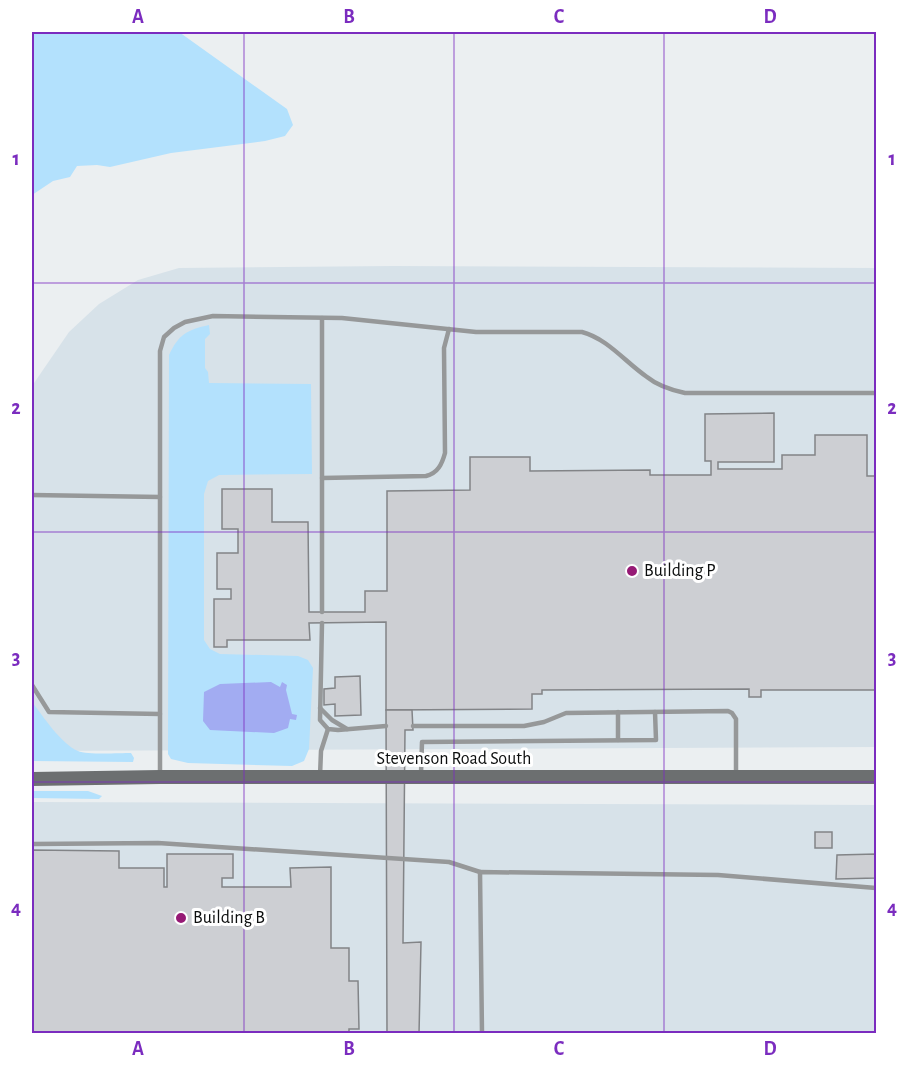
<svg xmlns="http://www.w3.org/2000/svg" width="908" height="1065" font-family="'Alegreya Sans',sans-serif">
  <rect width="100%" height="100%" fill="#ebeff1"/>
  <!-- built -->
  <g fill="#d7e2e9">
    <path d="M 393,266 L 876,268 L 876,747 L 32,751 L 32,386 L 69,332 L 99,304 L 138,280 L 179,268 Z"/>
    <path d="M 32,802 L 876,805 L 876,1033 L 32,1033 Z"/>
  </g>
  <!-- green -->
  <g fill="#b3e1fd">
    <path d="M 32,32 L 179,32 L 287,109 L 293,125 L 285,136 L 265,141 L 171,153 L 110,167 L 97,165 L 77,166 L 70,177 L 53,181 L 32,195 Z"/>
    <path d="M 209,325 L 210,334 L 205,339 L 205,368 L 208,372 L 209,383 L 311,384 L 312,474 L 219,475 L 208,481 L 204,494 L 204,640 L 210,649 L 220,654 L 298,656 L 308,660 L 313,668 L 309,749 L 304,761 L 292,766 L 188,763 L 171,759 L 168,754 L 169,355 C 179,334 187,330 209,325 Z"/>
    <path d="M 32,702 C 43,716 61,744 78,751 C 87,755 119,753 131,753 L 134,758 L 133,762 L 32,761 Z"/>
    <path d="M 32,791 L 88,791 L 102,796 L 99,799 L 32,798 Z"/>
  </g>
  <!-- water -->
  <path fill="#a2acf2" d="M 271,682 L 280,687 L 282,682 L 287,685 L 286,690 L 292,714 L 297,715 L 296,720 L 290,719 L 288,728 L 274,733 L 210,730 L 203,721 L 204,692 L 220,684 Z"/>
  <!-- building -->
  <g fill="#cdcfd3" stroke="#828487" stroke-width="1.5">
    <path d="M 774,413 L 774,462 L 718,462 L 718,469 L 782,469 L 782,455 L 815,455 L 815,435 L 867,435 L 867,476 L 876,476 L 876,690 L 761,690 L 761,697 L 749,697 L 749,689 L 542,690 L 542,694 L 532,694 L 532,709 L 386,710 L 386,622 L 309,623 L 310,640 L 227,640 L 227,647 L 214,647 L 214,599 L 231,599 L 231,589 L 217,589 L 217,553 L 238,553 L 238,529 L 222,529 L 222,489 L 272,489 L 272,522 L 308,522 L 309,612 L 365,612 L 365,591 L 387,591 L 387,491 L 470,490 L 470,457 L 530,457 L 530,471 L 650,470 L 650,475 L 711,475 L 711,461 L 705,461 L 705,414 Z"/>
    <path d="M 360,676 L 361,715 L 335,716 L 335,704 L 324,705 L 324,689 L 335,688 L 335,677 Z"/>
    <path d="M 386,710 L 412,710 L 413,730 L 405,730 L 403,943 L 421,942 L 419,1034 L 387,1034 Z"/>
    <rect x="815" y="832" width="17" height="16"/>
    <path d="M 32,850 L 119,851 L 119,868 L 164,868 L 164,887 L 167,887 L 167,854 L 233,854 L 233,878 L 222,878 L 222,887 L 291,887 L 290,868 L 331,867 L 331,948 L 349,948 L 349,981 L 358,981 L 359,1029 L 349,1029 L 349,1034 L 32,1034 Z"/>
    <path d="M 876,854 L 876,878 L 836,879 L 837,855 Z"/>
  </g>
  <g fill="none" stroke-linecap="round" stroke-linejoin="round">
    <!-- service -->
    <g stroke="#969899" stroke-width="4.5">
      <path d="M 322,318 L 322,612"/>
      <path d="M 322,478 L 426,476 C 438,473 442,464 445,453 L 444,348 L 449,329"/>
      <path d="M 32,495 L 160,497"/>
      <path d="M 322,623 L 320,720 L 328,729 L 338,730 L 386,726"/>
      <path d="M 32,685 L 49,712 L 160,714"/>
      <path d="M 320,708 L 332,720 L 347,729"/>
      <path d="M 618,712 L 618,740"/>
      <path d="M 413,726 L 524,726 L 544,722 L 566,713 L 728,711 L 732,713 L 736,719 L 736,775"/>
      <path d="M 160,774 L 160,351 L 164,337 L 174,328 L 185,322 L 213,316 L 342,318 L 476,332 L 582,332 C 608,339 625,362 647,377 C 658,386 671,390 685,393 L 876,393"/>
      <path d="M 421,774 L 422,742 L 656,740 L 655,712"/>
      <path d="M 320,776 L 321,751 L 328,729"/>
      <path d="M 32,844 L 158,843 L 449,862 L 480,872"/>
      <path d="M 482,1034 L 480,872 L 718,875 L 876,888"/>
    </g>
    <!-- secondary -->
    <path stroke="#6c6f70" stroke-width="14" d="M 32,779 L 160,777 L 876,777"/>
  </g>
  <!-- grid -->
  <path fill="none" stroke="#7b2cbf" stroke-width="1.5" stroke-opacity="0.55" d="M 244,32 L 244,1034M 454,32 L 454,1034M 664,32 L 664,1034M 32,283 L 876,283M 32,532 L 876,532M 32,782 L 876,782"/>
  <!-- markers -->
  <g fill="#961a75" stroke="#fff" stroke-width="2">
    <circle cx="632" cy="571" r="6"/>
    <circle cx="181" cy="918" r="6"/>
  </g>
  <g text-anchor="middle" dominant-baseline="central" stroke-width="6" stroke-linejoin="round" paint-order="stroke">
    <!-- poi labels -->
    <g font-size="18" fill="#0c0e0e" stroke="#fff" text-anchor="start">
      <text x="644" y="571">Building P</text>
      <text x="193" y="918">Building B</text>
    </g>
    <!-- street labels -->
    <g font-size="18" fill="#0c0e0e" stroke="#fff">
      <text x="454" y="759">Stevenson Road South</text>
    </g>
  </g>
  <!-- border -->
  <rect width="908" height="1065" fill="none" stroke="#ffffff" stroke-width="66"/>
  <rect x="33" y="33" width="842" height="999" fill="none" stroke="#7b2cbf" stroke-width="2"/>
  <g font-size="20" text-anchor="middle" font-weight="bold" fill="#7b2cbf">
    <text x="138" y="23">A</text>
    <text x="349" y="23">B</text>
    <text x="559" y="23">C</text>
    <text x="770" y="23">D</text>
    <text x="16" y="165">1</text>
    <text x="892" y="165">1</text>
    <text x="16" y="414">2</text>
    <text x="892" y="414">2</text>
    <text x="16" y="664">3</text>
    <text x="892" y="664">3</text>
    <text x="16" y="914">4</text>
    <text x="892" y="914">4</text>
    <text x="138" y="1055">A</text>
    <text x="349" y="1055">B</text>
    <text x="559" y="1055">C</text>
    <text x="770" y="1055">D</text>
  </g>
</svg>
